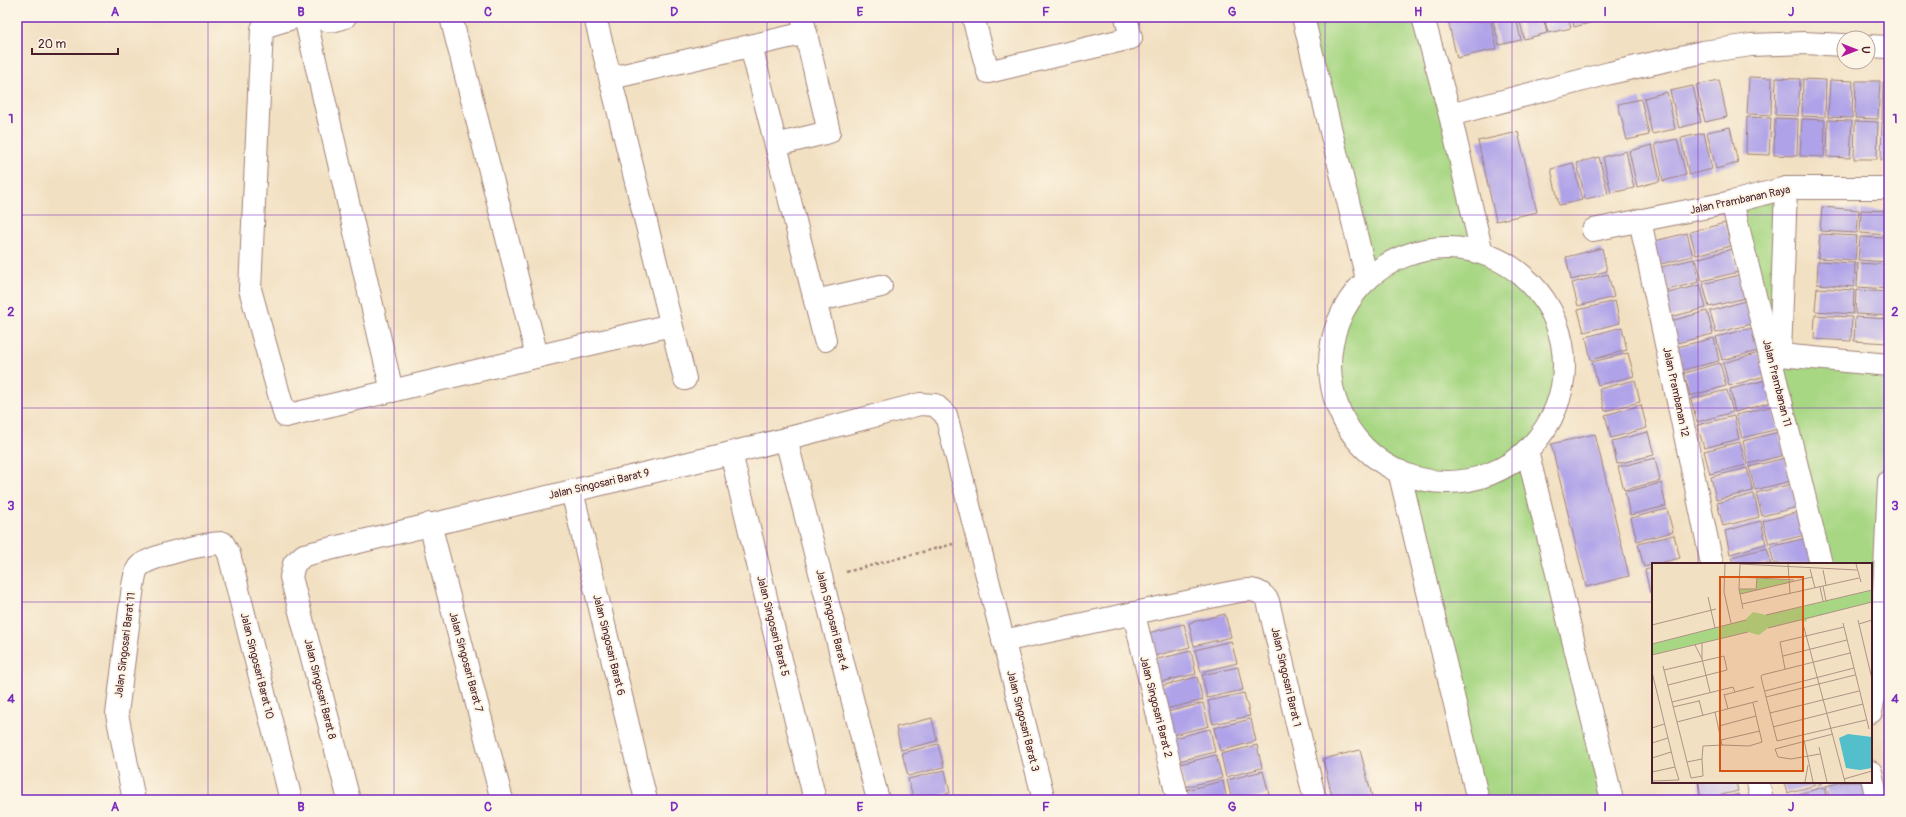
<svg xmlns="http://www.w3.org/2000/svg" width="1906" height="817" font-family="Pangolin,sans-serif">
  <rect width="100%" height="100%" fill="#fcf5e5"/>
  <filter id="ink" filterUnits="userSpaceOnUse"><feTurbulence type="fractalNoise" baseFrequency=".025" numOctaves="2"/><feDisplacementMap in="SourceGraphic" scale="8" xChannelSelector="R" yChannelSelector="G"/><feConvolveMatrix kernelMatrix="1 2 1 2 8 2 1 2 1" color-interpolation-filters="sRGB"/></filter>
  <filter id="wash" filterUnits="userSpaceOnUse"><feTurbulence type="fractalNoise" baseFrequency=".012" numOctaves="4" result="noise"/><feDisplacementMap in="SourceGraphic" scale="16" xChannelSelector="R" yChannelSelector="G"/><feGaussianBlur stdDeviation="0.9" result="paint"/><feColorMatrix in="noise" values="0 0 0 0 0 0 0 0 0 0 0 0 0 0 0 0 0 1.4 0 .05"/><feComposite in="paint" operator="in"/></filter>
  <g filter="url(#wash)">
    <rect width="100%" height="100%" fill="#f2e0c2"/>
    <!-- green -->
    <g fill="#a8d784" stroke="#797b58">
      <path d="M 1303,17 L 1423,17 L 1482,253 C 1496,259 1508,265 1520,274 C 1561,305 1575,369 1552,416 C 1545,429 1536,439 1527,450 L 1612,800 L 1478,800 L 1399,472 C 1385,464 1372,456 1362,445 C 1330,411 1322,359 1341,316 C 1347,302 1357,291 1367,279 Z"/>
      <path d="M 1786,188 L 1780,355 L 1889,365 L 1889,481 L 1871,712 L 1871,564 L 1821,564 L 1732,202 Z"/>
    </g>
    <g id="blocks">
      <!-- building -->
      <g fill="#afa2e9">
        <path d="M 1447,17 L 1490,17 L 1497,49 L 1457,58 Z"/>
        <path d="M 1492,17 L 1516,17 L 1521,40 L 1499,45 Z"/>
        <path d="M 1519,17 L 1543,17 L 1547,33 L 1524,39 Z"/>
        <path d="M 1544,17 L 1568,17 L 1571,28 L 1548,33 Z"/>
        <path d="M 1572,17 L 1596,17 L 1597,21 L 1574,27 Z"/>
        <path d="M 1749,77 L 1772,78 L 1771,115 L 1747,114 Z"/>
        <path d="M 1776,78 L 1800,79 L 1798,116 L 1775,115 Z"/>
        <path d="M 1803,79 L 1826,80 L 1825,117 L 1802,116 Z"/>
        <path d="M 1719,80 L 1727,117 L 1705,122 L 1696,85 Z"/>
        <path d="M 1830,80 L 1853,81 L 1852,118 L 1828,117 Z"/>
        <path d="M 1856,81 L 1880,81 L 1878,119 L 1855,118 Z"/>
        <path d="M 1883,82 L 1889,82 L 1889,120 L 1882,120 Z"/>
        <path d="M 1693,86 L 1701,122 L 1679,128 L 1670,91 Z"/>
        <path d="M 1667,92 L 1675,129 L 1652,134 L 1644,98 Z"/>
        <path d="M 1641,99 L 1649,135 L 1627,140 L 1618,104 Z"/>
        <path d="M 1747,117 L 1771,118 L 1769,155 L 1746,154 Z"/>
        <path d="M 1775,118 L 1798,119 L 1797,156 L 1774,155 Z"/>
        <path d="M 1802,119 L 1825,120 L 1824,157 L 1800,156 Z"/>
        <path d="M 1828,120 L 1852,121 L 1850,158 L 1827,157 Z"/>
        <path d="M 1855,121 L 1878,122 L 1877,159 L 1854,159 Z"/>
        <path d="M 1882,122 L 1889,122 L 1889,160 L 1881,160 Z"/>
        <path d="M 1730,127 L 1738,163 L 1716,169 L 1707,132 Z"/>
        <path d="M 1518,132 L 1537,212 L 1496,221 L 1478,141 Z"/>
        <path d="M 1704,133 L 1712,169 L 1689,175 L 1681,138 Z"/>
        <path d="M 1677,139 L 1686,175 L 1663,181 L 1655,144 Z"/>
        <path d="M 1652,145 L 1660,181 L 1637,187 L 1629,151 Z"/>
        <path d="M 1626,151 L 1634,188 L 1611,193 L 1603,157 Z"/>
        <path d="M 1599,157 L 1608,194 L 1585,199 L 1577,163 Z"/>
        <path d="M 1573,163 L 1582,200 L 1559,205 L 1551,169 Z"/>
        <path d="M 1822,207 L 1859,210 L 1857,233 L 1820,231 Z"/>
        <path d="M 1861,210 L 1889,211 L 1889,235 L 1860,233 Z"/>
        <path d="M 1725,223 L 1731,246 L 1696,255 L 1690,232 Z"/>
        <path d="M 1687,233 L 1693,256 L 1657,265 L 1651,242 Z"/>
        <path d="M 1820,234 L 1857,236 L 1855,260 L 1818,258 Z"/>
        <path d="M 1860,237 L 1889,238 L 1889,262 L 1858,260 Z"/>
        <path d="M 1602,248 L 1607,271 L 1571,280 L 1566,257 Z"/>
        <path d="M 1732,249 L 1738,272 L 1702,281 L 1696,259 Z"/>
        <path d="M 1694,259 L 1699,282 L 1663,291 L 1657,268 Z"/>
        <path d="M 1818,261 L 1855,263 L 1854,287 L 1817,284 Z"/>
        <path d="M 1858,263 L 1889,265 L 1889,289 L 1857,287 Z"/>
        <path d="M 1608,274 L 1614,297 L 1578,306 L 1572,283 Z"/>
        <path d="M 1739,275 L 1745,298 L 1709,307 L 1703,284 Z"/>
        <path d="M 1700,285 L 1706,308 L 1670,317 L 1664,294 Z"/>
        <path d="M 1817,288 L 1854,290 L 1853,314 L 1815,311 Z"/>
        <path d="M 1856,290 L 1889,292 L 1889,316 L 1855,314 Z"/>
        <path d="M 1615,301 L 1620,323 L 1584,332 L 1578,310 Z"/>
        <path d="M 1745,301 L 1752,324 L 1716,333 L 1710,311 Z"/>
        <path d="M 1707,311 L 1713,334 L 1677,343 L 1671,321 Z"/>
        <path d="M 1815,315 L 1852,317 L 1851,341 L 1814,339 Z"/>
        <path d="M 1855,317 L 1889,319 L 1889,343 L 1854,341 Z"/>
        <path d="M 1622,327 L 1627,350 L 1591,360 L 1586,337 Z"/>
        <path d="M 1752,328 L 1758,351 L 1722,360 L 1716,337 Z"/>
        <path d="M 1714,338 L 1719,361 L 1683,370 L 1677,347 Z"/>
        <path d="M 1628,353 L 1634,376 L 1598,385 L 1592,362 Z"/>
        <path d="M 1759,353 L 1765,376 L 1729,386 L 1723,363 Z"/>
        <path d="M 1720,363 L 1726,386 L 1690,396 L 1684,373 Z"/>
        <path d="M 1635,380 L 1640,402 L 1605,411 L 1599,389 Z"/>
        <path d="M 1766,380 L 1772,402 L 1735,412 L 1730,389 Z"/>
        <path d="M 1727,390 L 1733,412 L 1697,422 L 1691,399 Z"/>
        <path d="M 1641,405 L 1647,428 L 1611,438 L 1605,415 Z"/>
        <path d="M 1773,406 L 1778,429 L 1742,438 L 1736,415 Z"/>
        <path d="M 1734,416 L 1739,439 L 1704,448 L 1697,425 Z"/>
        <path d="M 1648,432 L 1654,455 L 1617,464 L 1612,441 Z"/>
        <path d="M 1779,432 L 1785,455 L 1748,464 L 1743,441 Z"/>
        <path d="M 1595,434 L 1629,576 L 1586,587 L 1551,444 Z"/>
        <path d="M 1740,442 L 1746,465 L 1710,474 L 1704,451 Z"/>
        <path d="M 1655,458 L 1660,481 L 1624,490 L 1618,467 Z"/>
        <path d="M 1785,458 L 1791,481 L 1755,490 L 1749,467 Z"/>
        <path d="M 1747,468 L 1753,491 L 1716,500 L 1711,477 Z"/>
        <path d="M 1661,483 L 1666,506 L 1630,515 L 1625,492 Z"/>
        <path d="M 1792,484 L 1798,507 L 1762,516 L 1756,493 Z"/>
        <path d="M 1754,494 L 1759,517 L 1723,526 L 1717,503 Z"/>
        <path d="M 1667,509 L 1673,532 L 1637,541 L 1631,518 Z"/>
        <path d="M 1799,512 L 1805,535 L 1769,544 L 1763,521 Z"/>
        <path d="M 1761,521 L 1766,544 L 1730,554 L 1725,531 Z"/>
        <path d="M 1674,535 L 1680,558 L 1644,567 L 1638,544 Z"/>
        <path d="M 1806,538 L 1812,561 L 1798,564 L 1774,564 L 1770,547 Z"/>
        <path d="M 1767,548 L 1771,564 L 1733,564 L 1731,557 Z"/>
        <path d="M 1653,568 L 1653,592 L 1650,593 L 1645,570 Z"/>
        <path d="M 1225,614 L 1231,637 L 1194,646 L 1189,623 Z"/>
        <path d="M 1184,624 L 1190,647 L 1154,656 L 1148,633 Z"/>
        <path d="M 1231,641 L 1237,663 L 1201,672 L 1195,650 Z"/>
        <path d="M 1191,651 L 1196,674 L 1160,682 L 1154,660 Z"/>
        <path d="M 1238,667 L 1243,690 L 1207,698 L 1202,675 Z"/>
        <path d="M 1197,677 L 1203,700 L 1166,709 L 1161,686 Z"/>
        <path d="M 1244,693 L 1250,716 L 1213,724 L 1208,701 Z"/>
        <path d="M 1203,703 L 1209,726 L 1173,735 L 1167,712 Z"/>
        <path d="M 932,718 L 937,741 L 901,750 L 896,727 Z"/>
        <path d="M 1251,719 L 1256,741 L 1220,751 L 1214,728 Z"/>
        <path d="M 1210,729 L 1215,752 L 1179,761 L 1174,738 Z"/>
        <path d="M 938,744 L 944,767 L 908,776 L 902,753 Z"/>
        <path d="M 1257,745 L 1262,768 L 1226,777 L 1221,754 Z"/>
        <path d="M 1360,750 L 1373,800 L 1333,800 L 1323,759 Z"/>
        <path d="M 1216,755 L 1222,778 L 1185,787 L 1180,764 Z"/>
        <path d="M 945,770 L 950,793 L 922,800 L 914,800 L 908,779 Z"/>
        <path d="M 1263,771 L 1269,794 L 1244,800 L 1232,800 L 1227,780 Z"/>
        <path d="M 1223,781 L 1227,800 L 1189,800 L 1186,790 Z"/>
        <path d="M 1698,782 L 1736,782 L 1738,791 L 1702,800 Z"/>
        <path d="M 1784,782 L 1822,782 L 1823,783 L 1787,793 Z"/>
        <path d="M 1842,782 L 1864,782 L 1868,799 L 1830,800 L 1826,786 Z"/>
        <path d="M 1824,787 L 1827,800 L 1789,800 L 1788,797 Z"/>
        <path d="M 1739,794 L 1740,800 L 1717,800 L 1717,799 Z"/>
        <path d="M 951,796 L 952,800 L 938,800 L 938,799 Z"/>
      </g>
    </g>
  </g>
  <g filter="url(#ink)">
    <use href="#blocks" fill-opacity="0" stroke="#9e8076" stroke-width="1"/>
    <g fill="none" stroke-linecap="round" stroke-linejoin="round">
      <defs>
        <g id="minor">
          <path d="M 296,17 L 263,27 L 262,29 L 250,289 L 285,416 L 671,325"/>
          <path d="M 305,17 L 392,391"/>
          <path d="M 310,17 L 332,21 L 345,17"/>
          <path d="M 451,17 L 537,356"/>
          <path d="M 595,17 L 685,379"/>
          <path d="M 973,17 L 988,72 L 1131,38 L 1126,17"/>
          <path d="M 1303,17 L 1367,279"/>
          <path d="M 1423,17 L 1450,115 L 1482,253"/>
          <path d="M 751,46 L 825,340"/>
          <path d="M 1868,46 L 1889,47"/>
          <path d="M 611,78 L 806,33"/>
          <path d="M 1450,115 L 1610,73 L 1703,52 L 1751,45 L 1804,43 L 1844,45"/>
          <path d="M 776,145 L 829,132 L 802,17"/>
          <path d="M 1732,202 L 1821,564"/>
          <path d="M 1640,220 L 1712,564"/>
          <path d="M 1593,230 L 1732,202 L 1786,188 L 1889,188"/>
          <circle cx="1447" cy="365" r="117"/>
          <path d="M 815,301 L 881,286"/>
          <path d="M 1780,355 L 1786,188"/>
          <path d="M 1771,356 L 1780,355 L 1889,365"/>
          <path d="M 786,439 L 878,800"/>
          <path d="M 1527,450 L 1612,800"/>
          <path d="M 731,453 L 815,800"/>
          <path d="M 1399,471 L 1478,800"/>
          <path d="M 572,491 L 646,800"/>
          <path d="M 430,524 L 502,800"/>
          <path d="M 1134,614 L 1178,800"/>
          <path d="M 1003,641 L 1224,594 C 1242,591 1257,584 1268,601 L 1315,800"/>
          <path d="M 1871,712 L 1881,659 L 1889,481"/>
          <path d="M 1871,772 L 1877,800"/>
          <path d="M 1758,782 L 1762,800"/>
          <path d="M 134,800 L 117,714 L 133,586 C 134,581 135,572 138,568 C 145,556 209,543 223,543 L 229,554 L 291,800"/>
          <path d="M 349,800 L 291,577 L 294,564 L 304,555 L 731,453 L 920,404 L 935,405 L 946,415 L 1044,800"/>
        </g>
      </defs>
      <!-- minor casing -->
      <use href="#minor" stroke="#9e8076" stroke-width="24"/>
      <!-- path -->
      <path stroke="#9e8076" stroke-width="2.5" stroke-dasharray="3 3" stroke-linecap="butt" d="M 846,572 L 953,544"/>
      <!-- minor -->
      <use href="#minor" stroke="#fff" stroke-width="22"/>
    </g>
  </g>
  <!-- grid -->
  <path fill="none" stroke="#7b2cbf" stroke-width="1" stroke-opacity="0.55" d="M 208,17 L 208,800M 394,17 L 394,800M 581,17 L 581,800M 767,17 L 767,800M 953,17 L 953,800M 1139,17 L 1139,800M 1325,17 L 1325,800M 1512,17 L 1512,800M 1698,17 L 1698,564M 17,215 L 1889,215M 17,408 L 1889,408M 17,602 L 1653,602M 1871,602 L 1889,602M 1698,782 L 1698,800"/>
  <g text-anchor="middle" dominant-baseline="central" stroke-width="4" stroke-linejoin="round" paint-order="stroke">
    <!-- street labels -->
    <g font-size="11" fill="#4a1f2b" stroke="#fcf5e5">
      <text transform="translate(1740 200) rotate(-12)">Jalan Prambanan Raya</text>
      <text transform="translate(1777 383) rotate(76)">Jalan Prambanan 11</text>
      <text transform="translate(1676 392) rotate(78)">Jalan Prambanan 12</text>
      <text transform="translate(599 484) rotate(-13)">Jalan Singosari Barat 9</text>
      <text transform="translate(832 620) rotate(76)">Jalan Singosari Barat 4</text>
      <text transform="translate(773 626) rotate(76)">Jalan Singosari Barat 5</text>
      <text transform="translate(125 645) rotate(-83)">Jalan Singosari Barat 11</text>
      <text transform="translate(609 645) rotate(76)">Jalan Singosari Barat 6</text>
      <text transform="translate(466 662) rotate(75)">Jalan Singosari Barat 7</text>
      <text transform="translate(257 666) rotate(76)">Jalan Singosari Barat 10</text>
      <text transform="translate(1286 677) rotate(77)">Jalan Singosari Barat 1</text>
      <text transform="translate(320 689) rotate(76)">Jalan Singosari Barat 8</text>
      <text transform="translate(1156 707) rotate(76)">Jalan Singosari Barat 2</text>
      <text transform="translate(1023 721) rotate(76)">Jalan Singosari Barat 3</text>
    </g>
  </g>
  <!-- overview -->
  <g transform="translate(1652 563)">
    <rect width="220" height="220" fill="#f2e0c2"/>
    <path d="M 105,15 L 143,18 L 88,31 L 87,26 L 104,26 ZM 220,27 L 220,39 L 155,56 L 154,59 L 150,57 L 116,65 L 107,72 L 96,69 L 0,92 L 0,81 L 93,57 L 101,49 L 114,52 Z" fill="#a8d784"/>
    <path d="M 196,171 L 220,174 L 220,205 L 208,207 L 194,205 L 187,175 Z" fill="#52bfcb"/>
    <path fill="none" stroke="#af9386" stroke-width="1" d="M 73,1 L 72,29 L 79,60M 88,1 L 205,7M 88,1 L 87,26 L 91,46M 136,1 L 138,31M 204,1 L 209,19M 158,6 L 163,25M 171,7 L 174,22M 87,14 L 142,17M 171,23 L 174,38M 168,24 L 171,38M 87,26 L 103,26M 104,27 L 105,15M 88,31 L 160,14M 56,34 L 63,65M 90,41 L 207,15M 114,52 L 220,27M 150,57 L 193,219M 206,57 L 220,116M 191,60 L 217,166M 207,61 L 220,57M 0,62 L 64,46M 116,65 L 220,39M 50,80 L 50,96M 0,81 L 94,57M 43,82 L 50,96 L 58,129M 198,90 L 110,112 L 109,114 L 125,178 L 214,157M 0,92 L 96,69M 131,93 L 195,77M 11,103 L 39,215 L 51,213 L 50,196M 133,106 L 128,79 L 192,64M 12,107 L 72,93 L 75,107 L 16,122M 0,109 L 23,204M 113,128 L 202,105M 72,131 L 76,146M 72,132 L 102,124M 114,134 L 203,112M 47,137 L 51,153M 20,139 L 81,124 L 83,129M 21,144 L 47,138M 63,149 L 70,182 L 97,183 L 110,179 L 101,140M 118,150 L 207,128M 25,159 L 106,138M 67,163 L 104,153M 121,164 L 211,141M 0,165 L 12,161M 69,177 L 108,168M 152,177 L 161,219M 0,180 L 16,175M 167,184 L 175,219M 168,191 L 139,196 L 126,194 L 123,186 L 181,171M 0,195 L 19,189M 35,199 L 50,196 L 51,183 L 71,182M 0,209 L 23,204 L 27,217 L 0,218M 192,216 L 220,208M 153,219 L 156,202"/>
    <path fill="#d8530f" fill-opacity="0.15" stroke="#d8530f" stroke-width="2" d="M 68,14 L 151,14 L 151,208 L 68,208 Z"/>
    <rect width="220" height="220" fill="none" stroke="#4a1f2b" stroke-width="2"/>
  </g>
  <!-- margin -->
  <rect width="1906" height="817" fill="none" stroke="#fcf5e5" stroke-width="44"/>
  <!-- north arrow -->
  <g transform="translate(1856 50) rotate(90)"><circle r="19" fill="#fcf5e5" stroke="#b59f9b"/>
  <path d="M0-3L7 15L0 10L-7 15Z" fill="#b5179e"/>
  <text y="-6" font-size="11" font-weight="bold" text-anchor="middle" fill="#4a1f2b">U</text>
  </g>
  <!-- scale -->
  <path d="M32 48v6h86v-6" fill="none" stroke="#4a1f2b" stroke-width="2"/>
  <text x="38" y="48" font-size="12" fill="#4a1f2b" stroke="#fcf5e5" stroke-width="3" paint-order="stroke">20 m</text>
  <rect x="22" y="22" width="1862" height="773" fill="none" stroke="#7b2cbf" stroke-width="1.5"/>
  <g font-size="13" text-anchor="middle" font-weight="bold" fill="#7b2cbf">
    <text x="115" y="16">A</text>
    <text x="301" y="16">B</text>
    <text x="488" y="16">C</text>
    <text x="674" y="16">D</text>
    <text x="860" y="16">E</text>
    <text x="1046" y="16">F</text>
    <text x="1232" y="16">G</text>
    <text x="1418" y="16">H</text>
    <text x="1605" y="16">I</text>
    <text x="1791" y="16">J</text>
    <text x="11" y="123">1</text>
    <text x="1895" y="123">1</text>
    <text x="11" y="316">2</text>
    <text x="1895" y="316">2</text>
    <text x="11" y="510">3</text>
    <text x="1895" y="510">3</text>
    <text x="11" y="703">4</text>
    <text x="1895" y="703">4</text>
    <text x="115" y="811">A</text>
    <text x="301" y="811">B</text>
    <text x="488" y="811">C</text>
    <text x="674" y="811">D</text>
    <text x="860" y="811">E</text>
    <text x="1046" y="811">F</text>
    <text x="1232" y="811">G</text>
    <text x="1418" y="811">H</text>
    <text x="1605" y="811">I</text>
    <text x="1791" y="811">J</text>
  </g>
</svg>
